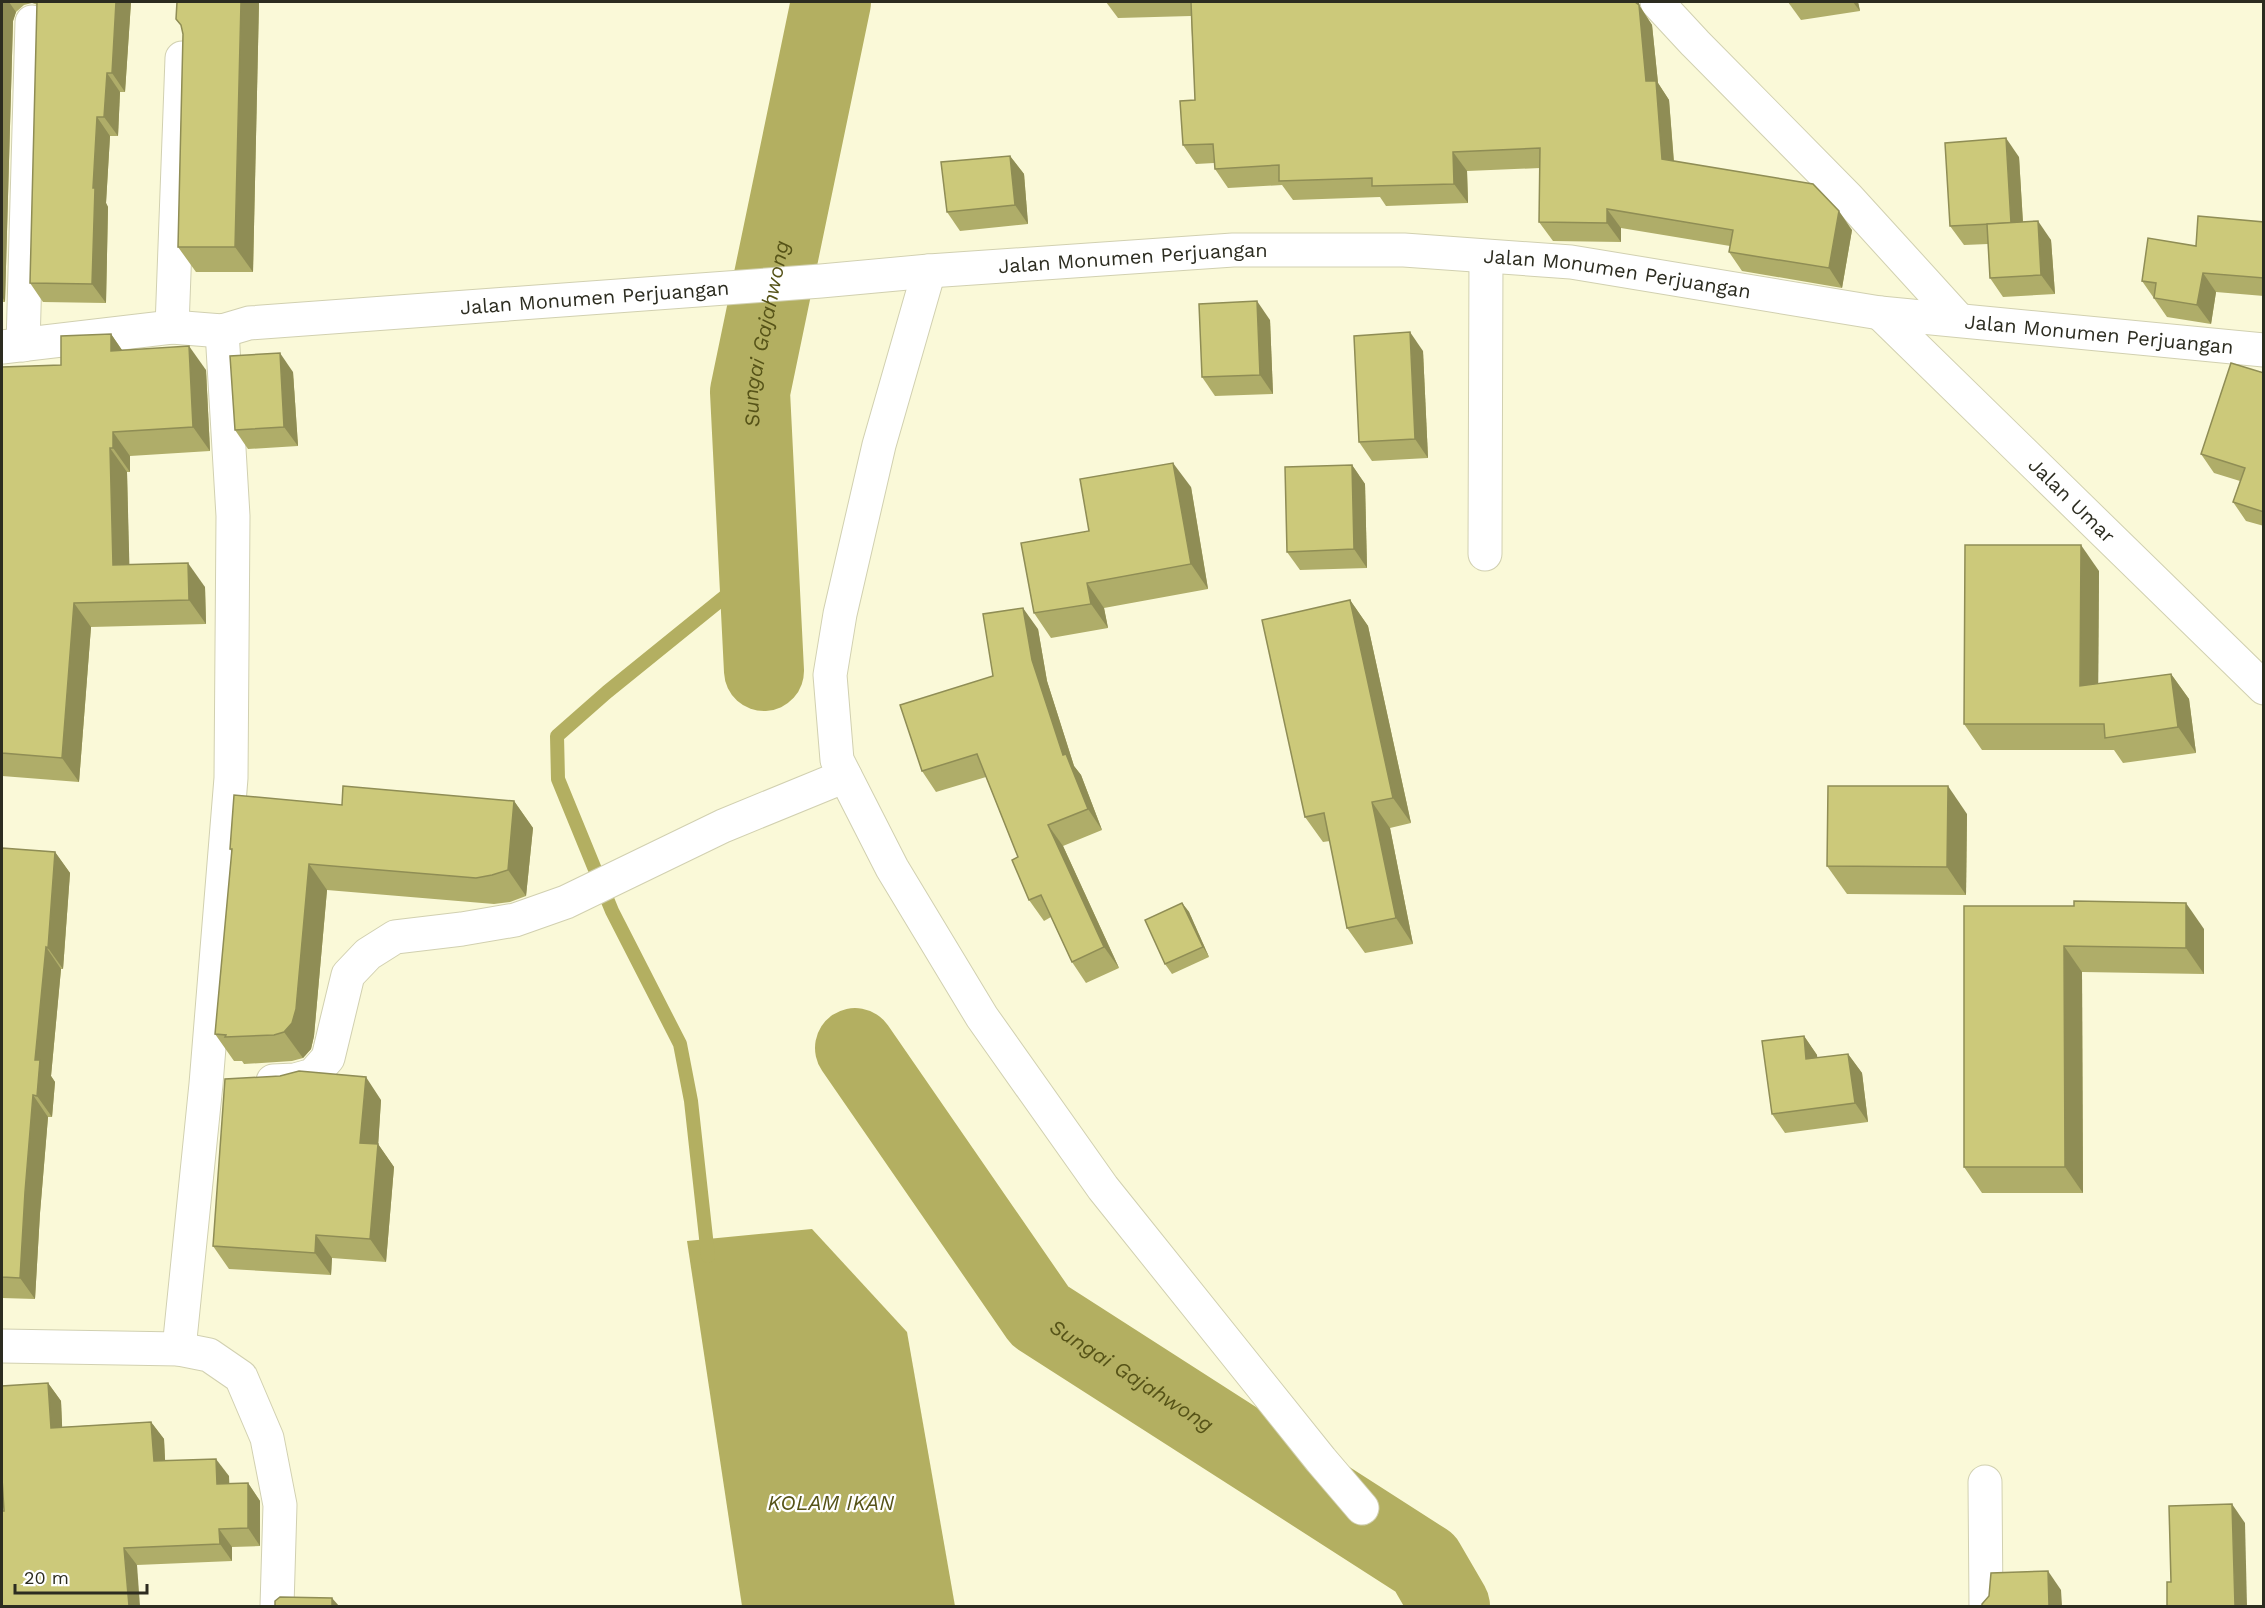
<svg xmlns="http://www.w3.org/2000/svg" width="2265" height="1608" font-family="'Work Sans',sans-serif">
  <rect width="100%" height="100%" fill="#faf9d8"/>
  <!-- water -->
  <path fill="#b3af61" d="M 812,1229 L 907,1332 L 955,1606 L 742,1606 L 687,1241 Z"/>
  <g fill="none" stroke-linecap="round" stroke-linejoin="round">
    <!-- stream -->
    <path stroke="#b3af61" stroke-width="14" d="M 708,1256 L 691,1101 L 680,1044 L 612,911 L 558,779 L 557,736 L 607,692 L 759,569"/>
    <!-- river -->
    <g stroke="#b3af61" stroke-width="80">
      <path id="s1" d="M 764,671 L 750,392 L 831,2"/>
      <path id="s2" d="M 855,1048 L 1040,1316 L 1425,1563 L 1450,1606"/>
    </g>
    <defs>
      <g id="street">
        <path d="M 1657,2 L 1695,43 L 1848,198 L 1959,320"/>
        <path d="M 929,271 L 879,445 L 840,614 L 830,675 L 837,760 L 892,868 L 982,1017 L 1103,1188 L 1321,1460 L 1362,1508"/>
        <path id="s3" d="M 1880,313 L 2264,688"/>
        <path d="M 172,327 L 182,58"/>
        <path d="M 23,345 L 32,22"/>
        <path d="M 1485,554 L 1486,257"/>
        <path d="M 273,1081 L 295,1080 L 313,1075 L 328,1058 L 348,975 L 368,954 L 395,937 L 462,929 L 515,920 L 566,902 L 723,826 L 845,776"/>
        <path d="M 2,1346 L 179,1349 L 206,1084 L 231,778 L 233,516 L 222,331"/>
        <path d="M 179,1349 L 209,1355 L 241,1377 L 267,1438 L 280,1505 L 277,1606"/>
        <path d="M 1985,1482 L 1986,1606"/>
      </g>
      <g id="secondary">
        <path id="s4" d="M 2,347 L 172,327 L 222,331 L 249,323 L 821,281 L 929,271 L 1233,250 L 1404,250 L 1571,262 L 1880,313 L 2264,350"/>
      </g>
    </defs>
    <!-- street casing -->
    <use href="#street" stroke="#d1d0b0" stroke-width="35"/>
    <!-- secondary casing -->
    <use href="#secondary" stroke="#d1d0b0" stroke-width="35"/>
    <!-- street -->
    <use href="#street" stroke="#fff" stroke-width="33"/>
    <!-- secondary -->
    <use href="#secondary" stroke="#fff" stroke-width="33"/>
  </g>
  <!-- wall -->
  <g fill="#afad69">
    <path d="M 2,2 L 131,2 L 125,92 L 120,92 L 118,136 L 110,136 L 106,203 L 108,207 L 106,303 L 43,302 L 30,283 L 38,5 L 32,3 L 24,5 L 16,12 L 13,21 L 5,302 L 2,302 Z"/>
    <path d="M 177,2 L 259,2 L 253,272 L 196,272 L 178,247 L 183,34 L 182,27 L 176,19 Z"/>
    <path d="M 1106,2 L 1639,2 L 1639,5 L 1652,25 L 1658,83 L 1669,100 L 1674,161 L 1852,230 L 1842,288 L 1742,271 L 1729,252 L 1730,246 L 1621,228 L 1621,242 L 1553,241 L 1539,222 L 1540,168 L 1467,171 L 1468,203 L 1386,206 L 1380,197 L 1293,200 L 1282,185 L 1228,188 L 1215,169 L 1214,163 L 1196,164 L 1183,145 L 1195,100 L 1191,16 L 1118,18 Z"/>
    <path d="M 1788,2 L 1858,2 L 1860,11 L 1801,20 Z"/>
    <path d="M 1010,156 L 1024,174 L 1028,224 L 960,231 L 947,212 Z"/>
    <path d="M 2019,157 L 2023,222 L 2051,240 L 2055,294 L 2003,297 L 1990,278 L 1988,244 L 1964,245 L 1950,226 Z"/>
    <path d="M 2264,222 L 2264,296 L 2216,292 L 2211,324 L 2167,317 L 2142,281 L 2196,246 Z"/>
    <path d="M 1270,320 L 1273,394 L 1215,396 L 1202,377 Z"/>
    <path d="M 111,334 L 122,350 L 206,370 L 210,451 L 130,456 L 130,472 L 127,472 L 129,565 L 205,587 L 206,624 L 91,627 L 79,782 L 2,776 L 2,367 L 61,365 Z"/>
    <path d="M 1423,351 L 1428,458 L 1372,461 L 1359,442 Z"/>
    <path d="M 293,372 L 298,446 L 248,449 L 235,430 Z"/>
    <path d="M 2264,373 L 2264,526 L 2246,521 L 2233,502 L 2240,481 L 2214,473 L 2201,454 Z"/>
    <path d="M 1352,465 L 1365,484 L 1367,568 L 1300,570 L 1287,552 Z"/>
    <path d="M 1191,487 L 1208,589 L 1104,608 L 1108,628 L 1051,638 L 1034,613 L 1089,531 Z"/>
    <path d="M 2099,571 L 2098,684 L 2171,674 L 2189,699 L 2196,753 L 2123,763 L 2114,750 L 1982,750 L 1964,724 Z"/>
    <path d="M 1350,600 L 1368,626 L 1411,823 L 1390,828 L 1413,944 L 1365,953 L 1347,928 L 1330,841 L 1323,842 L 1305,817 Z"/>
    <path d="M 1038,629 L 1047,681 L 1074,766 L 1081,775 L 1102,830 L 1063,846 L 1119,968 L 1086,983 L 1072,962 L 1051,917 L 1044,921 L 1029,900 L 1018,857 L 986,777 L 936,792 L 922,771 Z"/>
    <path d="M 514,801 L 533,828 L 526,896 L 510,902 L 494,904 L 327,890 L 314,1036 L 311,1049 L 303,1058 L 292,1061 L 244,1064 L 242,1061 L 234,1061 L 215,1034 L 232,852 L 230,849 L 342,805 Z"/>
    <path d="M 1967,814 L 1966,895 L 1847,894 L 1827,866 Z"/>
    <path d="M 2,848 L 55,852 L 70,873 L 63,969 L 61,969 L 51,1076 L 55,1082 L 52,1117 L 48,1117 L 40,1213 L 35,1299 L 2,1298 Z"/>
    <path d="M 1182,903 L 1189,912 L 1209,957 L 1172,974 L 1165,964 Z"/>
    <path d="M 1964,906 L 2204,929 L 2204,974 L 2082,972 L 2083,1193 L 1982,1193 L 1964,1167 Z"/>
    <path d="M 1804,1036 L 1817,1055 L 1817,1058 L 1848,1054 L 1862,1073 L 1868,1122 L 1785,1133 L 1772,1114 Z"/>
    <path d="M 381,1100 L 378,1144 L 394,1167 L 386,1262 L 332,1258 L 331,1275 L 229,1269 L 213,1246 Z"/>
    <path d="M 48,1383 L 61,1401 L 62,1427 L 151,1422 L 164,1439 L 165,1461 L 229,1476 L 229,1483 L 248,1483 L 260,1501 L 260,1546 L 232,1547 L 232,1561 L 137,1565 L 4,1511 Z"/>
  </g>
  <!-- shaded-wall -->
  <g fill="#8f8d55">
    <path d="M 2,2 L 9,2 L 16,12 L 13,21 L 5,302 L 2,296 Z"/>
    <path d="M 116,2 L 131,2 L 125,92 L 112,73 Z"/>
    <path d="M 241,2 L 259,2 L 253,272 L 235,247 Z"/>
    <path d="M 1634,2 L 1639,2 L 1639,7 L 1639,5 L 1652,25 L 1658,83 L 1669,100 L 1675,178 L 1662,159 L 1646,81 Z"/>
    <path d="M 1853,2 L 1858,2 L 1860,11 Z"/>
    <path d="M 107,73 L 120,92 L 118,136 L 104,117 Z"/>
    <path d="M 97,117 L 110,136 L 106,203 L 108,207 L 106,303 L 92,284 L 93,188 Z"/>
    <path d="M 2006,138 L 2019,157 L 2024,241 L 2011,223 Z"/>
    <path d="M 1453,152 L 1467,171 L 1468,203 L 1454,184 Z"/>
    <path d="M 1010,156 L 1024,174 L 1028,224 L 1015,205 Z"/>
    <path d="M 1607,209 L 1621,228 L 1621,242 L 1607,223 Z"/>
    <path d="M 1839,211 L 1852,230 L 1842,288 L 1829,268 Z"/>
    <path d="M 2038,221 L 2051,240 L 2055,294 L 2041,275 Z"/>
    <path d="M 2203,273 L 2216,292 L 2211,324 L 2197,305 Z"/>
    <path d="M 1257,301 L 1270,320 L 1273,394 L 1260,375 Z"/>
    <path d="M 1410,332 L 1423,351 L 1428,458 L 1415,439 Z"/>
    <path d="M 111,334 L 128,359 L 111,351 Z"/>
    <path d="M 189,346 L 206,370 L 210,451 L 193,427 Z"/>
    <path d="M 280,353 L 293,372 L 298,446 L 284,427 Z"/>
    <path d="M 113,432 L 130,456 L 130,472 L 113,448 Z"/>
    <path d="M 110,448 L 127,472 L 130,589 L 113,565 Z"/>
    <path d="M 1173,463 L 1191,487 L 1208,589 L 1191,564 Z"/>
    <path d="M 1352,465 L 1365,484 L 1367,568 L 1354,549 Z"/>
    <path d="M 2081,545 L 2099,571 L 2098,712 L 2080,686 Z"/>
    <path d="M 188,563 L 205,587 L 206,624 L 189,600 Z"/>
    <path d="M 1087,583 L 1104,608 L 1108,628 L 1091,604 Z"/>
    <path d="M 1350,600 L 1368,626 L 1411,823 L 1393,798 Z"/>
    <path d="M 74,603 L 91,627 L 79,782 L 62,758 Z"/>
    <path d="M 1023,608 L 1038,629 L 1047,681 L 1074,766 L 1081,775 L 1102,830 L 1088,809 L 1063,755 L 1032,660 Z"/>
    <path d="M 2171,674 L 2189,699 L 2196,753 L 2178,727 Z"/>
    <path d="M 1948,786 L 1967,814 L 1966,895 L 1947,867 Z"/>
    <path d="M 514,801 L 533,828 L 526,896 L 508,870 Z"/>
    <path d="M 1372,802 L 1390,828 L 1413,944 L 1396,918 Z"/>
    <path d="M 1048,825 L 1063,846 L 1119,968 L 1104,947 Z"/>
    <path d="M 55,852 L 70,873 L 63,969 L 48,948 Z"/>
    <path d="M 309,864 L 327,890 L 314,1036 L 311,1049 L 303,1058 L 284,1032 Z"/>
    <path d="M 1182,903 L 1189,912 L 1209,957 L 1203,947 Z"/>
    <path d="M 2186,903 L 2204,929 L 2204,974 L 2186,948 Z"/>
    <path d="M 2064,946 L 2082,972 L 2083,1193 L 2065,1167 Z"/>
    <path d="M 46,947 L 61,969 L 51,1076 L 55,1082 L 52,1117 L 37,1096 L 35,1060 Z"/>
    <path d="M 1804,1036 L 1817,1055 L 1820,1078 L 1806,1059 Z"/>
    <path d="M 1848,1054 L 1862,1073 L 1868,1122 L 1855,1103 Z"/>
    <path d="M 366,1077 L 381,1100 L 378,1148 L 378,1144 L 394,1167 L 386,1262 L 370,1239 L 360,1143 Z"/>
    <path d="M 33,1095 L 48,1117 L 40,1213 L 35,1299 L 20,1278 L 25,1192 Z"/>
    <path d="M 316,1235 L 332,1258 L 331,1275 L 315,1253 Z"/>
    <path d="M 48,1383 L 61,1401 L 63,1446 L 51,1428 Z"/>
    <path d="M 151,1422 L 164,1439 L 166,1479 L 154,1461 Z"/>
    <path d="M 216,1459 L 229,1476 L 230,1501 L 217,1484 Z"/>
    <path d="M 248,1483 L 260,1501 L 260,1546 L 248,1528 Z"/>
    <path d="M 2232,1504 L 2245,1523 L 2247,1606 L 2235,1606 Z"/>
    <path d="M 219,1529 L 232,1547 L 232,1561 L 220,1544 Z"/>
    <path d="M 124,1548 L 137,1565 L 140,1606 L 129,1606 Z"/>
    <path d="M 2048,1571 L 2061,1590 L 2062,1606 L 2049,1606 Z"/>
    <path d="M 332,1598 L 339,1606 L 332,1606 Z"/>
  </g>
  <!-- building -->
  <g fill="#ccc97a" stroke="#8f8d55" stroke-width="1.5">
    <path d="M 37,2 L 116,2 L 112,73 L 107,73 L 104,117 L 97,117 L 93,188 L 95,188 L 92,284 L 30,283 Z"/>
    <path d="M 177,2 L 241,2 L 235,247 L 178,247 L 183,34 L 181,25 L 176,19 Z"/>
    <path d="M 1191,2 L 1635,2 L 1639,5 L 1646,81 L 1656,81 L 1662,159 L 1813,184 L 1839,211 L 1829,268 L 1729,252 L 1733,230 L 1607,209 L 1607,223 L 1539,222 L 1540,148 L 1453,152 L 1454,184 L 1372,186 L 1372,178 L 1279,181 L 1279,165 L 1215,169 L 1213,144 L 1183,145 L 1180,101 L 1195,100 Z"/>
    <path d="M 2006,138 L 2011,223 L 1950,226 L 1945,143 Z"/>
    <path d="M 1010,156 L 1015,205 L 947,212 L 941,162 Z"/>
    <path d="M 2198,216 L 2264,222 L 2264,278 L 2203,273 L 2197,305 L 2154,298 L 2156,283 L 2142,281 L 2148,238 L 2196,246 Z"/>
    <path d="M 2038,221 L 2041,275 L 1990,278 L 1987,224 Z"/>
    <path d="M 1257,301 L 1260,375 L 1202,377 L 1199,304 Z"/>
    <path d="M 1410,332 L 1415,439 L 1359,442 L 1354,336 Z"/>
    <path d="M 111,334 L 111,351 L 189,346 L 193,427 L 113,432 L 113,448 L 110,448 L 113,565 L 188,563 L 189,600 L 74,603 L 62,758 L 2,753 L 2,367 L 61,365 L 61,336 Z"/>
    <path d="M 280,353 L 284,427 L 235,430 L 230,356 Z"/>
    <path d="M 2231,363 L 2264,373 L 2264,512 L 2233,502 L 2245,468 L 2201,454 Z"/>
    <path d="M 1173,463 L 1191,564 L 1087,583 L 1091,604 L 1034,613 L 1021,543 L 1089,531 L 1080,479 Z"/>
    <path d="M 1352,465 L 1354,549 L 1287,552 L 1285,467 Z"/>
    <path d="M 1965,545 L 2081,545 L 2080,686 L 2171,674 L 2178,727 L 2105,738 L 2104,724 L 1964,724 Z"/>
    <path d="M 1350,600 L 1393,798 L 1372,802 L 1396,918 L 1347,928 L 1324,813 L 1305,817 L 1262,620 Z"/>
    <path d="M 1023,608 L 1032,660 L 1063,755 L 1066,754 L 1088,809 L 1048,825 L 1104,947 L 1072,962 L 1041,895 L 1029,900 L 1012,860 L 1018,857 L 977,754 L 922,771 L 900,705 L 993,676 L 983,614 Z"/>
    <path d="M 343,786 L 514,801 L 508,870 L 492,875 L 476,878 L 309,864 L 296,1009 L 292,1023 L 284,1032 L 274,1035 L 225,1037 L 226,1035 L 215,1034 L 232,849 L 230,849 L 234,795 L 342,805 Z"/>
    <path d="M 1828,786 L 1948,786 L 1947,867 L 1827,866 Z"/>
    <path d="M 2,848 L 55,852 L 48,948 L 46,947 L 35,1060 L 40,1060 L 37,1096 L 33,1095 L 25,1192 L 20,1278 L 2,1277 Z"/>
    <path d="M 2074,901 L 2186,903 L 2186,948 L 2064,946 L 2065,1167 L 1964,1167 L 1964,906 L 2074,906 Z"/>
    <path d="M 1182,903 L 1203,947 L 1165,964 L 1145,920 Z"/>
    <path d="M 1804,1036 L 1806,1059 L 1848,1054 L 1855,1103 L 1772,1114 L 1762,1041 Z"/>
    <path d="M 299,1071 L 366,1077 L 360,1143 L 378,1144 L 370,1239 L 316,1235 L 315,1253 L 213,1246 L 225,1079 L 280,1076 Z"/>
    <path d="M 48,1383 L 51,1428 L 151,1422 L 154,1461 L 216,1459 L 217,1484 L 248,1483 L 248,1528 L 219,1529 L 220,1544 L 124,1548 L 129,1606 L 2,1606 L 2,1511 L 4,1511 L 2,1478 L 2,1386 Z"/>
    <path d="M 2232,1504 L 2235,1606 L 2167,1606 L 2167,1582 L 2171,1582 L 2169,1506 Z"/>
    <path d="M 2048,1571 L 2049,1606 L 1982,1606 L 1982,1604 L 1989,1596 L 1991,1573 Z"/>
    <path d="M 280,1597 L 332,1598 L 332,1606 L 275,1606 L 275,1601 Z"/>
  </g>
  <g text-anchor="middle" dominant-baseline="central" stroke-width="4.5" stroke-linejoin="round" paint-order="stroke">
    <!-- street labels -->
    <g font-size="20" fill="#2c2c20" stroke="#fff">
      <text stroke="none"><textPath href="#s4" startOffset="1136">Jalan Monumen Perjuangan</textPath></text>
      <text stroke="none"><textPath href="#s4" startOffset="1622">Jalan Monumen Perjuangan</textPath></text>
      <text stroke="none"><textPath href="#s4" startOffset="596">Jalan Monumen Perjuangan</textPath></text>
      <text stroke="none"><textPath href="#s4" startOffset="2108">Jalan Monumen Perjuangan</textPath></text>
      <text stroke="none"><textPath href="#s3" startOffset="268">Jalan Umar</textPath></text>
    </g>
    <!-- water labels -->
    <g font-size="21" font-style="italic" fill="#565318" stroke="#fff">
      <text stroke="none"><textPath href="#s1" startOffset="339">Sungai Gajahwong</textPath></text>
      <text stroke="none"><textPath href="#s2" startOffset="435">Sungai Gajahwong</textPath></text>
      <text x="831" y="1502">KOLAM IKAN</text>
    </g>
  </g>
  <!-- border -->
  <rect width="2265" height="1608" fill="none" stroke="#2c2c20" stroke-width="6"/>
  <!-- scale -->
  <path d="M15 1584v9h132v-9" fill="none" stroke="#2c2c20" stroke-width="3"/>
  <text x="24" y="1584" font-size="18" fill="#2c2c20" stroke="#ffffff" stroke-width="4.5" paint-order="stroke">20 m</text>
</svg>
